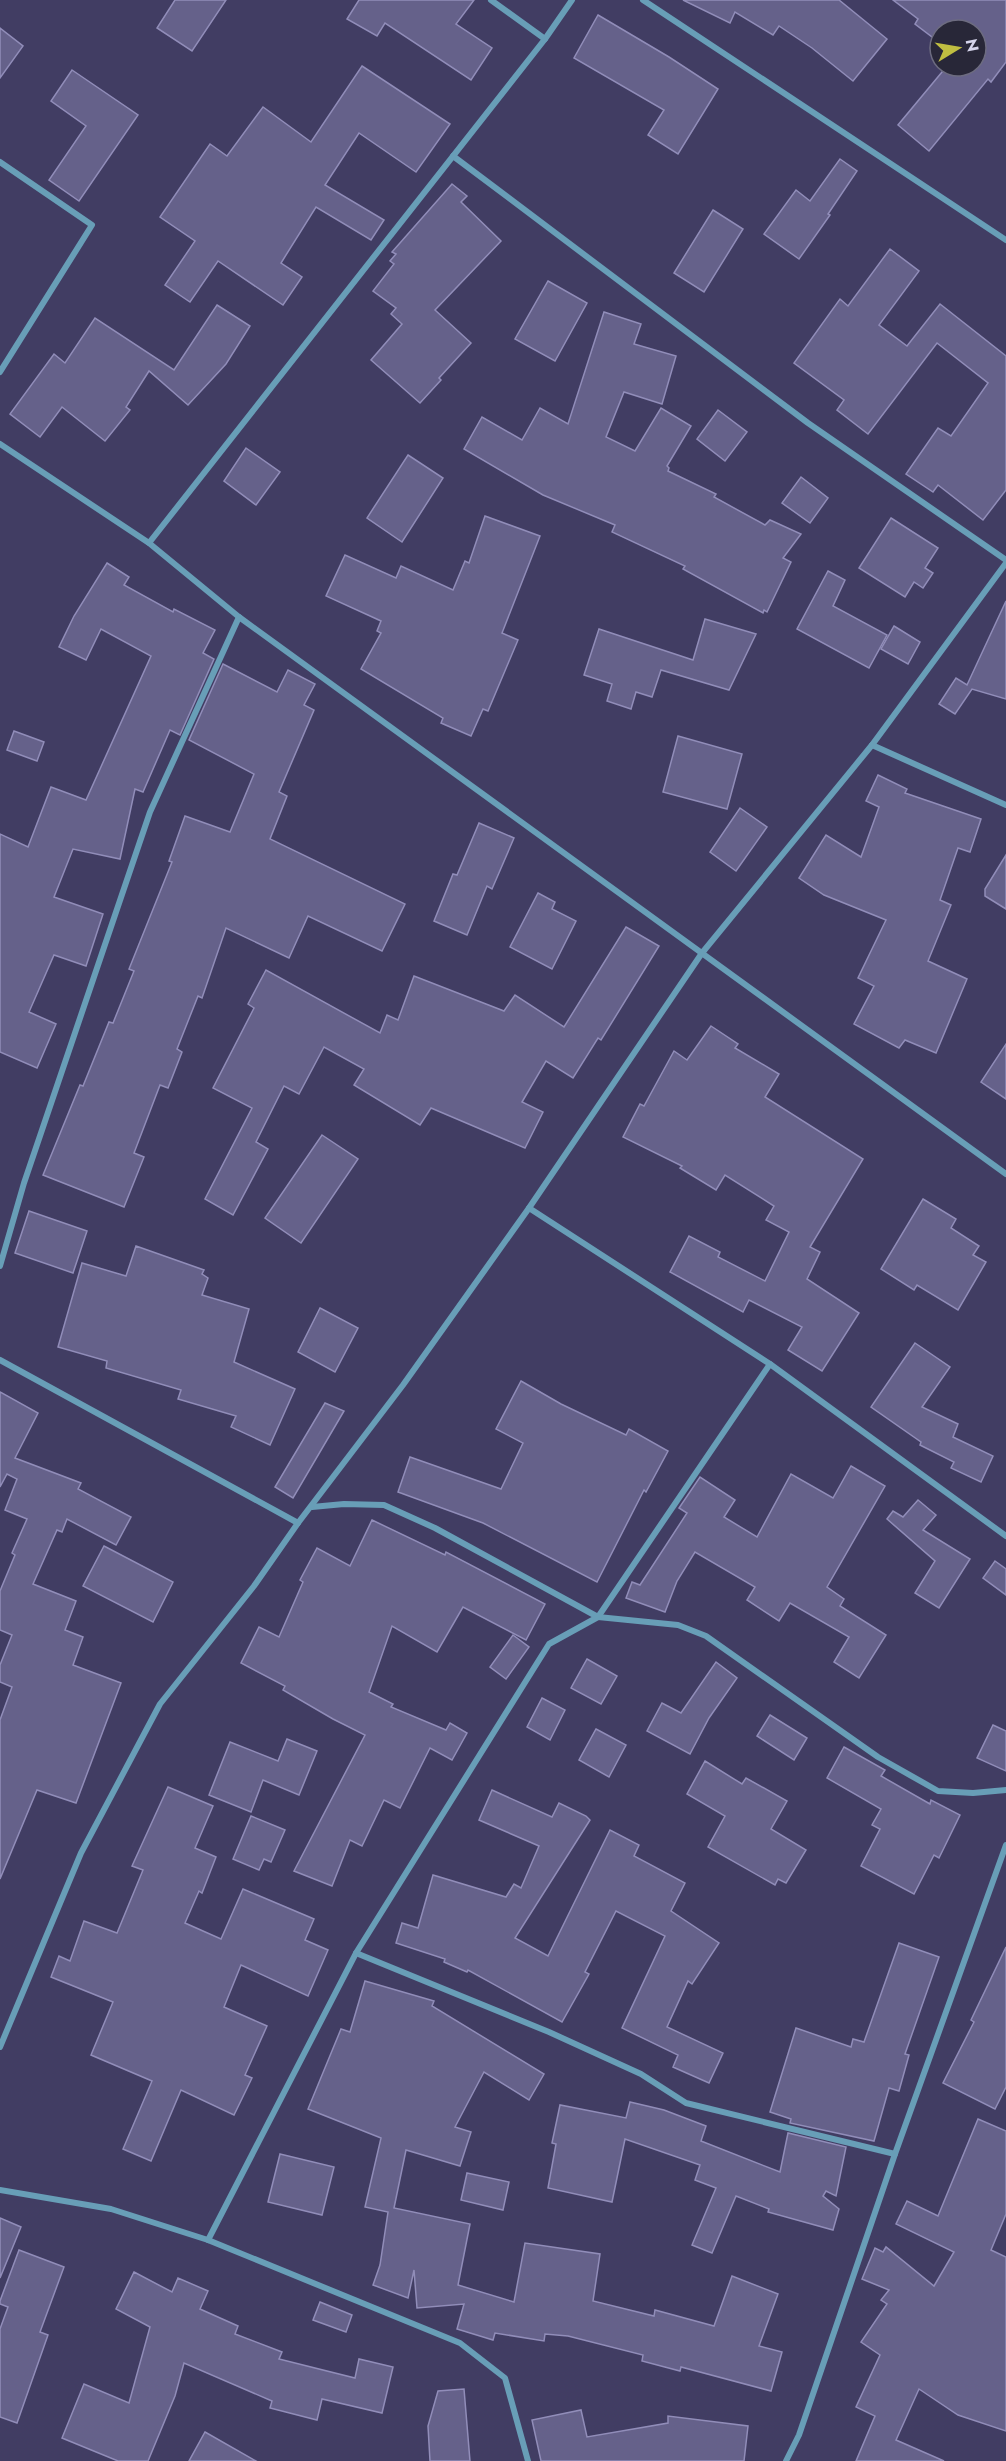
<svg xmlns="http://www.w3.org/2000/svg" width="1006" height="2461" font-family="Jost,sans-serif">
  <rect width="100%" height="100%" fill="#413d63"/>
  <!-- building -->
  <g fill="#65618a" stroke="#918db9" stroke-width="1.5">
    <path d="M 175,0 L 226,0 L 192,51 L 157,28 Z"/>
    <path d="M 359,0 L 474,0 L 456,24 L 492,48 L 471,80 L 385,23 L 377,36 L 347,19 Z"/>
    <path d="M 683,0 L 839,0 L 887,39 L 853,81 L 812,48 L 779,26 L 773,35 L 735,12 L 730,23 Z"/>
    <path d="M 893,0 L 1006,0 L 1006,62 L 991,82 L 988,79 L 929,151 L 898,125 L 947,66 L 976,66 L 976,30 L 940,30 L 940,43 L 915,24 L 918,19 Z"/>
    <path d="M 598,15 L 669,57 L 718,89 L 678,154 L 648,135 L 664,110 L 574,58 Z"/>
    <path d="M 0,28 L 23,46 L 0,78 Z"/>
    <path d="M 362,66 L 450,124 L 416,172 L 359,133 L 325,185 L 384,220 L 371,240 L 316,207 L 281,263 L 302,277 L 283,305 L 218,261 L 190,302 L 165,285 L 195,241 L 160,217 L 210,144 L 227,156 L 263,107 L 311,142 Z"/>
    <path d="M 72,70 L 138,115 L 79,201 L 49,180 L 86,126 L 51,101 Z"/>
    <path d="M 840,159 L 857,171 L 828,214 L 830,215 L 799,259 L 764,234 L 796,190 L 810,201 Z"/>
    <path d="M 452,184 L 467,196 L 461,202 L 501,241 L 435,310 L 471,343 L 439,378 L 441,380 L 420,403 L 371,360 L 402,324 L 391,314 L 396,308 L 373,291 L 394,264 L 390,261 L 396,254 L 392,252 Z"/>
    <path d="M 713,210 L 743,229 L 704,292 L 674,273 Z"/>
    <path d="M 890,249 L 919,271 L 879,325 L 907,346 L 940,304 L 1006,356 L 1006,490 L 983,520 L 938,485 L 933,492 L 906,474 L 938,428 L 951,436 L 988,383 L 937,343 L 868,434 L 837,410 L 844,400 L 794,363 L 840,299 L 848,306 Z"/>
    <path d="M 548,281 L 587,303 L 555,361 L 515,339 Z"/>
    <path d="M 217,305 L 250,326 L 226,364 L 188,405 L 149,371 L 126,407 L 130,410 L 105,441 L 62,407 L 40,437 L 10,414 L 54,354 L 65,363 L 95,318 L 174,370 Z"/>
    <path d="M 604,312 L 641,324 L 634,344 L 676,356 L 662,404 L 624,392 L 606,437 L 635,451 L 661,408 L 691,426 L 667,466 L 669,468 L 668,471 L 716,494 L 714,497 L 765,525 L 770,520 L 801,534 L 783,558 L 791,562 L 767,612 L 764,610 L 763,613 L 683,569 L 685,566 L 612,532 L 615,525 L 543,495 L 464,449 L 482,417 L 522,440 L 540,408 L 568,424 Z"/>
    <path d="M 718,410 L 747,432 L 725,461 L 697,439 Z"/>
    <path d="M 246,448 L 280,472 L 256,505 L 224,481 Z"/>
    <path d="M 408,455 L 443,478 L 402,542 L 367,518 Z"/>
    <path d="M 801,477 L 828,498 L 810,523 L 782,503 Z"/>
    <path d="M 485,516 L 540,536 L 502,633 L 518,640 L 488,711 L 483,709 L 471,736 L 441,723 L 443,718 L 361,669 L 381,633 L 377,631 L 381,621 L 326,596 L 345,555 L 396,578 L 401,566 L 453,590 L 465,561 L 469,563 Z"/>
    <path d="M 891,518 L 938,548 L 925,568 L 933,573 L 923,588 L 914,582 L 905,597 L 859,568 Z"/>
    <path d="M 107,563 L 129,577 L 124,585 L 173,612 L 174,609 L 215,630 L 203,653 L 214,659 L 180,735 L 170,730 L 143,792 L 135,789 L 120,859 L 73,849 L 54,897 L 103,914 L 86,966 L 54,955 L 29,1012 L 56,1024 L 37,1068 L 0,1052 L 0,834 L 28,847 L 51,787 L 86,800 L 151,656 L 101,629 L 86,660 L 59,647 L 74,616 Z"/>
    <path d="M 828,571 L 845,580 L 833,606 L 887,635 L 869,668 L 797,629 Z"/>
    <path d="M 1006,601 L 1006,699 L 972,689 L 955,714 L 939,704 L 956,678 L 967,685 Z"/>
    <path d="M 705,619 L 756,634 L 729,690 L 661,670 L 652,697 L 636,692 L 631,709 L 607,701 L 612,684 L 584,675 L 599,629 L 693,660 Z"/>
    <path d="M 894,626 L 920,642 L 908,664 L 881,649 Z"/>
    <path d="M 223,664 L 277,692 L 288,670 L 315,684 L 304,705 L 314,710 L 279,792 L 287,796 L 270,839 L 405,904 L 382,951 L 308,916 L 289,958 L 226,928 L 202,998 L 198,996 L 177,1049 L 182,1052 L 168,1088 L 160,1085 L 134,1153 L 144,1157 L 124,1207 L 43,1175 L 80,1085 L 83,1086 L 109,1022 L 113,1023 L 134,971 L 129,969 L 172,862 L 169,861 L 185,816 L 230,832 L 254,774 L 189,740 Z"/>
    <path d="M 14,731 L 44,742 L 37,761 L 7,750 Z"/>
    <path d="M 678,736 L 742,754 L 727,809 L 663,792 Z"/>
    <path d="M 878,775 L 907,789 L 905,793 L 981,819 L 970,852 L 958,848 L 940,900 L 951,905 L 928,961 L 967,979 L 936,1053 L 905,1040 L 899,1048 L 854,1024 L 874,986 L 858,978 L 886,920 L 824,895 L 799,878 L 826,835 L 861,857 L 879,807 L 866,801 Z"/>
    <path d="M 740,808 L 767,827 L 736,871 L 710,852 Z"/>
    <path d="M 479,823 L 514,838 L 492,889 L 487,886 L 467,935 L 434,921 L 453,874 L 457,875 Z"/>
    <path d="M 1006,855 L 1006,909 L 985,896 L 985,889 Z"/>
    <path d="M 538,893 L 555,902 L 552,909 L 576,921 L 552,969 L 510,947 Z"/>
    <path d="M 626,927 L 659,946 L 601,1040 L 598,1038 L 573,1078 L 546,1061 L 522,1102 L 543,1112 L 525,1148 L 431,1108 L 420,1125 L 354,1085 L 364,1069 L 324,1047 L 299,1094 L 284,1086 L 256,1142 L 268,1149 L 233,1215 L 205,1199 L 252,1108 L 213,1088 L 254,1008 L 248,1004 L 266,970 L 380,1033 L 387,1015 L 398,1020 L 414,976 L 504,1011 L 515,995 L 564,1027 Z"/>
    <path d="M 711,1026 L 738,1044 L 735,1048 L 779,1074 L 765,1097 L 863,1159 L 810,1247 L 820,1252 L 807,1279 L 859,1313 L 822,1371 L 788,1350 L 802,1327 L 749,1300 L 743,1312 L 670,1272 L 689,1236 L 720,1252 L 718,1257 L 765,1281 L 789,1232 L 766,1220 L 774,1206 L 725,1175 L 716,1190 L 680,1168 L 682,1166 L 623,1137 L 640,1104 L 644,1106 L 674,1051 L 687,1060 Z"/>
    <path d="M 1006,1044 L 1006,1099 L 981,1082 Z"/>
    <path d="M 322,1135 L 358,1159 L 301,1243 L 265,1218 Z"/>
    <path d="M 923,1199 L 956,1219 L 951,1228 L 979,1246 L 973,1255 L 986,1262 L 958,1310 L 917,1285 L 914,1290 L 881,1269 Z"/>
    <path d="M 29,1211 L 87,1231 L 73,1273 L 15,1253 Z"/>
    <path d="M 136,1246 L 204,1270 L 202,1274 L 208,1278 L 202,1295 L 249,1309 L 234,1362 L 295,1389 L 270,1445 L 231,1427 L 236,1416 L 178,1399 L 181,1390 L 106,1368 L 107,1361 L 58,1347 L 82,1263 L 126,1276 Z"/>
    <path d="M 320,1308 L 358,1328 L 335,1372 L 298,1352 Z"/>
    <path d="M 915,1343 L 950,1367 L 922,1407 L 958,1424 L 953,1437 L 993,1456 L 981,1482 L 951,1468 L 954,1462 L 920,1445 L 921,1442 L 871,1407 Z"/>
    <path d="M 521,1381 L 561,1404 L 626,1435 L 629,1429 L 668,1451 L 646,1492 L 644,1490 L 597,1582 L 483,1523 L 398,1492 L 410,1457 L 501,1489 L 523,1443 L 496,1429 Z"/>
    <path d="M 0,1392 L 38,1413 L 15,1458 L 81,1483 L 78,1489 L 131,1517 L 116,1545 L 67,1519 L 62,1532 L 57,1530 L 33,1584 L 76,1601 L 65,1630 L 83,1637 L 73,1665 L 121,1683 L 76,1803 L 37,1790 L 0,1879 L 0,1720 L 12,1687 L 0,1682 L 0,1665 L 12,1635 L 0,1630 L 0,1591 L 15,1555 L 12,1553 L 27,1519 L 5,1510 L 17,1479 L 7,1474 L 0,1487 Z"/>
    <path d="M 325,1403 L 344,1411 L 293,1498 L 275,1487 Z"/>
    <path d="M 851,1466 L 885,1486 L 827,1587 L 844,1599 L 840,1606 L 886,1635 L 859,1678 L 834,1662 L 849,1637 L 790,1603 L 779,1621 L 747,1600 L 755,1587 L 695,1552 L 677,1581 L 665,1612 L 626,1598 L 632,1582 L 640,1585 L 687,1513 L 679,1508 L 700,1477 L 735,1500 L 724,1517 L 757,1537 L 791,1474 L 833,1498 Z"/>
    <path d="M 918,1500 L 936,1515 L 923,1530 L 970,1559 L 939,1608 L 915,1593 L 935,1561 L 887,1519 L 893,1511 L 903,1517 Z"/>
    <path d="M 372,1520 L 445,1555 L 446,1552 L 545,1604 L 526,1640 L 463,1607 L 437,1652 L 392,1626 L 369,1692 L 393,1704 L 391,1707 L 446,1730 L 450,1723 L 467,1733 L 452,1760 L 430,1748 L 400,1808 L 384,1800 L 362,1846 L 350,1840 L 332,1886 L 294,1871 L 365,1735 L 333,1719 L 283,1690 L 285,1686 L 241,1663 L 259,1627 L 279,1637 L 303,1582 L 300,1580 L 317,1548 L 350,1566 Z"/>
    <path d="M 104,1546 L 173,1582 L 153,1622 L 83,1586 Z"/>
    <path d="M 995,1561 L 1006,1569 L 1006,1595 L 983,1578 Z"/>
    <path d="M 513,1635 L 529,1647 L 506,1679 L 490,1667 Z"/>
    <path d="M 587,1659 L 617,1676 L 601,1704 L 571,1688 Z"/>
    <path d="M 716,1662 L 737,1678 L 709,1718 L 690,1754 L 647,1731 L 662,1703 L 681,1713 Z"/>
    <path d="M 542,1698 L 565,1710 L 550,1740 L 527,1727 Z"/>
    <path d="M 770,1715 L 807,1738 L 794,1760 L 757,1736 Z"/>
    <path d="M 993,1725 L 1006,1731 L 1006,1771 L 977,1758 Z"/>
    <path d="M 596,1729 L 626,1745 L 609,1777 L 579,1760 Z"/>
    <path d="M 287,1739 L 317,1751 L 299,1795 L 263,1780 L 251,1812 L 209,1795 L 230,1742 L 278,1761 Z"/>
    <path d="M 844,1747 L 885,1770 L 881,1776 L 930,1804 L 931,1800 L 960,1815 L 939,1858 L 934,1855 L 914,1894 L 861,1866 L 880,1829 L 872,1825 L 881,1809 L 827,1778 Z"/>
    <path d="M 705,1761 L 742,1784 L 746,1778 L 787,1801 L 771,1829 L 806,1850 L 786,1883 L 778,1879 L 775,1885 L 708,1847 L 725,1816 L 687,1794 Z"/>
    <path d="M 168,1787 L 213,1806 L 195,1848 L 216,1857 L 202,1893 L 199,1891 L 185,1923 L 221,1939 L 243,1889 L 314,1919 L 305,1940 L 328,1950 L 308,1996 L 241,1965 L 224,2007 L 267,2026 L 245,2075 L 252,2078 L 234,2115 L 181,2090 L 151,2161 L 123,2149 L 152,2081 L 91,2055 L 113,2002 L 51,1977 L 59,1956 L 70,1961 L 84,1921 L 117,1933 L 143,1870 L 132,1866 Z"/>
    <path d="M 492,1790 L 552,1817 L 559,1803 L 586,1816 L 590,1820 L 515,1938 L 548,1956 L 610,1830 L 639,1845 L 634,1856 L 685,1883 L 671,1911 L 719,1943 L 692,1984 L 688,1981 L 667,2027 L 723,2053 L 709,2083 L 673,2067 L 678,2055 L 622,2028 L 665,1936 L 616,1911 L 585,1972 L 589,1974 L 562,2022 L 468,1970 L 467,1972 L 444,1962 L 445,1959 L 396,1943 L 402,1923 L 418,1928 L 433,1875 L 506,1897 L 514,1884 L 521,1888 L 539,1846 L 479,1820 Z"/>
    <path d="M 251,1816 L 285,1830 L 271,1862 L 264,1859 L 259,1870 L 233,1859 Z"/>
    <path d="M 899,1943 L 939,1957 L 905,2054 L 909,2055 L 899,2091 L 889,2088 L 874,2141 L 790,2123 L 791,2119 L 770,2112 L 796,2028 L 851,2047 L 853,2039 L 864,2042 Z"/>
    <path d="M 1006,1947 L 1006,2087 L 995,2109 L 943,2083 L 974,2022 L 971,2020 Z"/>
    <path d="M 365,1981 L 434,2001 L 432,2006 L 544,2074 L 529,2100 L 484,2072 L 455,2127 L 471,2132 L 460,2166 L 406,2150 L 394,2208 L 470,2224 L 458,2285 L 514,2302 L 525,2243 L 600,2254 L 593,2301 L 654,2316 L 655,2310 L 714,2326 L 732,2276 L 778,2294 L 759,2346 L 782,2352 L 771,2391 L 681,2367 L 680,2371 L 642,2361 L 643,2355 L 568,2336 L 545,2334 L 544,2341 L 495,2333 L 493,2340 L 457,2329 L 464,2304 L 417,2308 L 414,2270 L 408,2298 L 373,2285 L 380,2265 L 388,2212 L 365,2207 L 381,2138 L 308,2109 L 341,2029 L 350,2032 Z"/>
    <path d="M 630,2102 L 664,2110 L 706,2126 L 701,2141 L 780,2172 L 788,2133 L 846,2147 L 836,2196 L 826,2191 L 823,2196 L 839,2209 L 833,2230 L 768,2212 L 769,2209 L 736,2196 L 712,2253 L 692,2245 L 716,2188 L 695,2180 L 700,2165 L 625,2139 L 612,2202 L 548,2188 L 556,2144 L 552,2143 L 560,2105 L 626,2118 Z"/>
    <path d="M 978,2119 L 1006,2131 L 1006,2214 L 991,2250 L 1006,2257 L 1006,2431 L 958,2415 L 919,2389 L 896,2440 L 944,2461 L 856,2461 L 875,2416 L 856,2407 L 880,2355 L 861,2342 L 887,2304 L 881,2300 L 889,2290 L 862,2279 L 875,2248 L 883,2252 L 886,2247 L 934,2286 L 954,2252 L 896,2224 L 907,2201 L 938,2216 Z"/>
    <path d="M 280,2154 L 334,2167 L 322,2215 L 268,2202 Z"/>
    <path d="M 467,2173 L 509,2182 L 503,2210 L 461,2200 Z"/>
    <path d="M 0,2218 L 21,2227 L 0,2278 Z"/>
    <path d="M 19,2250 L 64,2267 L 40,2332 L 48,2335 L 17,2423 L 0,2417 L 0,2329 L 8,2307 L 0,2304 L 0,2301 Z"/>
    <path d="M 134,2272 L 172,2292 L 178,2278 L 208,2291 L 200,2309 L 238,2326 L 235,2334 L 282,2352 L 279,2359 L 355,2378 L 359,2359 L 393,2367 L 382,2413 L 322,2399 L 317,2420 L 270,2408 L 272,2401 L 184,2363 L 175,2396 L 148,2461 L 118,2461 L 62,2438 L 84,2384 L 129,2403 L 150,2327 L 116,2309 Z"/>
    <path d="M 320,2302 L 352,2315 L 346,2332 L 313,2320 Z"/>
    <path d="M 464,2389 L 470,2461 L 430,2461 L 428,2426 L 438,2391 Z"/>
    <path d="M 581,2410 L 587,2437 L 668,2423 L 668,2416 L 748,2426 L 744,2461 L 541,2461 L 532,2420 Z"/>
    <path d="M 205,2432 L 256,2461 L 189,2461 Z"/>
  </g>
  <g fill="none" stroke-linecap="round" stroke-linejoin="round">
    <!-- street -->
    <g stroke="#689eb7" stroke-width="6">
      <path d="M 491,0 L 545,39"/>
      <path d="M 643,0 L 1006,240"/>
      <path d="M 453,156 L 808,423 L 1006,560"/>
      <path d="M 0,162 L 92,225 L 0,372"/>
      <path d="M 0,444 L 149,543 L 239,617 L 1006,1174"/>
      <path d="M 149,543 L 545,39 L 572,0"/>
      <path d="M 872,745 L 1006,805"/>
      <path d="M 529,1208 L 770,1364 L 1006,1536"/>
      <path d="M 0,1266 L 24,1183 L 150,812 L 239,617"/>
      <path d="M 0,1360 L 298,1523"/>
      <path d="M 312,1507 L 344,1504 L 384,1505 L 435,1528 L 598,1617 L 678,1625 L 706,1636 L 878,1757 L 938,1791 L 973,1793 L 1006,1790"/>
      <path d="M 356,1953 L 549,2032 L 641,2074 L 686,2103 L 895,2154"/>
      <path d="M 0,2047 L 81,1853 L 160,1704 L 254,1586 L 298,1523 L 403,1385 L 529,1208 L 702,953 L 872,745 L 1006,563"/>
      <path d="M 0,2190 L 111,2209 L 208,2240 L 460,2343 L 505,2378 L 528,2461"/>
      <path d="M 208,2240 L 356,1953 L 549,1644 L 598,1617 L 770,1364"/>
      <path d="M 786,2461 L 799,2435 L 895,2154 L 1006,1845"/>
    </g>
  </g>
  <!-- north arrow -->
  <g transform="translate(958 48) rotate(79)"><circle r="28" fill="#282738" stroke="#6d6c80" stroke-width="1.5"/>
  <path d="M0-4.5L10 22L0 15L-10 22Z" fill="#c0be41"/>
  <text y="-9" font-size="16" font-weight="bold" text-anchor="middle" fill="#d5d4eb">N</text>
  </g>
</svg>
